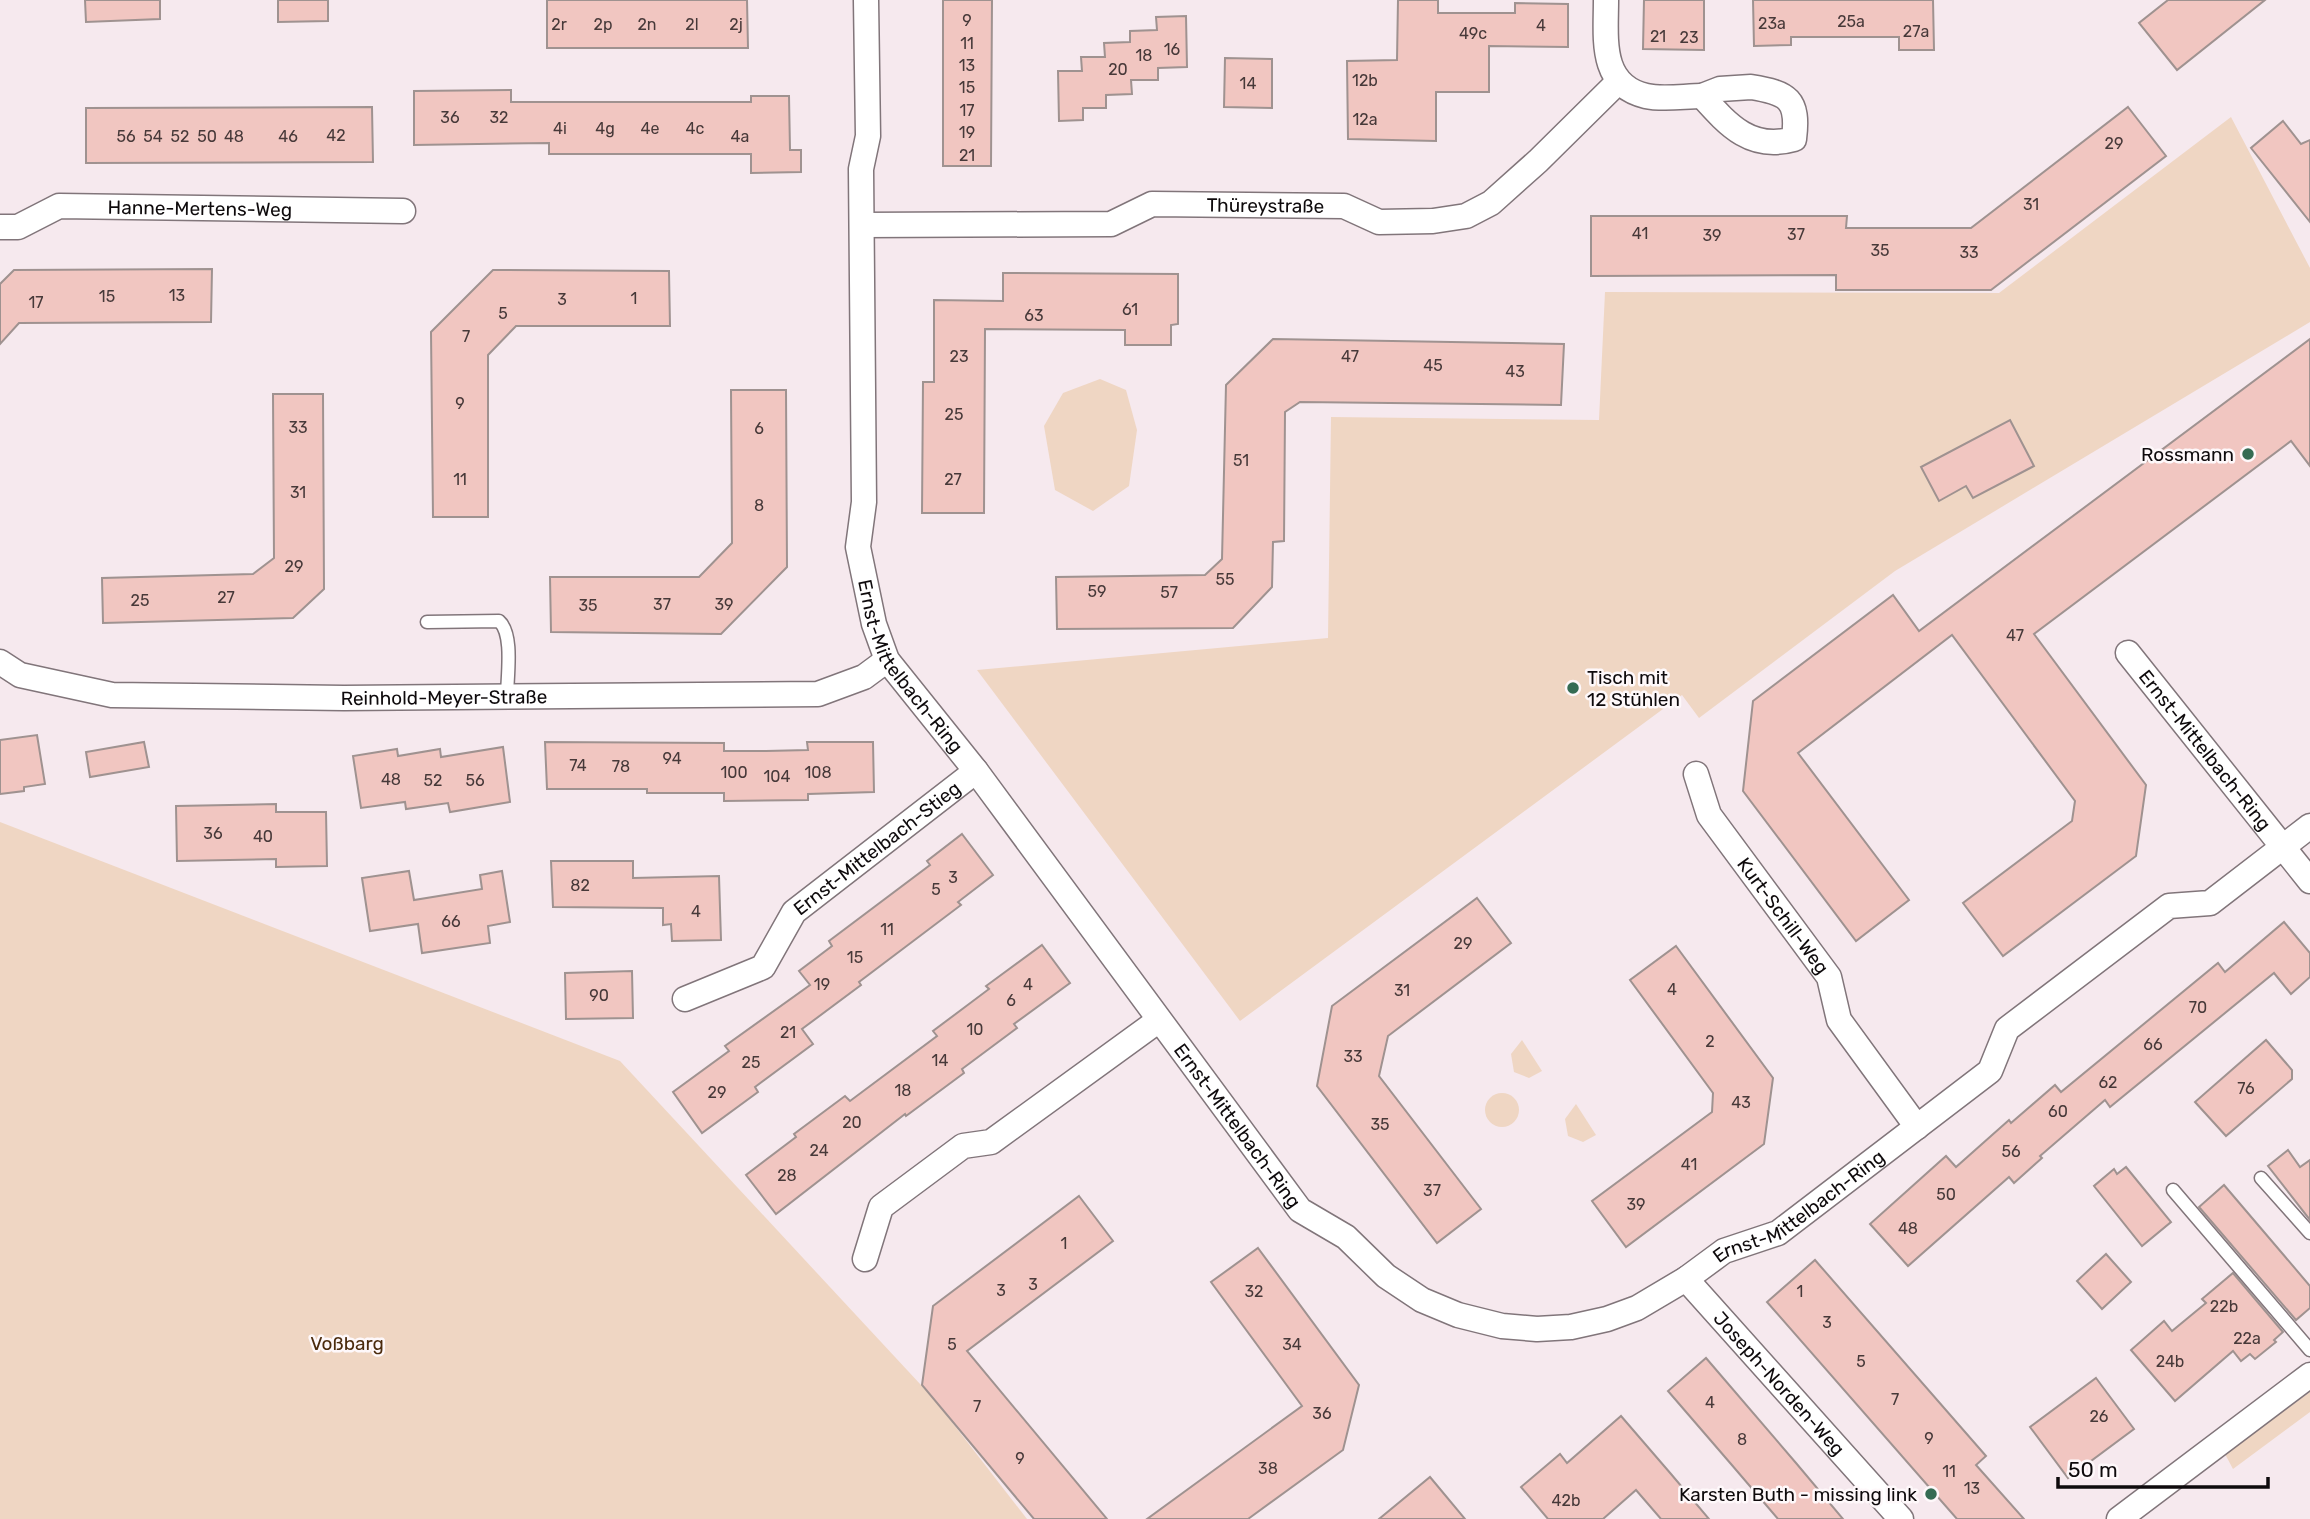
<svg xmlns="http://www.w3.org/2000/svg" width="2310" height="1519" font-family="Rubik,sans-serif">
  <rect width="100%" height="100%" fill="#f6e9ee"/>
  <!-- green -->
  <g fill="#efd6c3">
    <path d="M 2231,117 L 2310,268 L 2310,322 L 1895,571 L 1699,718 L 1682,695 L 1240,1021 L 977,670 L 1328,638 L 1331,417 L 1599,420 L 1605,292 L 1999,293 Z"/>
    <path d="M 1100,379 L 1126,390 L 1137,430 L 1129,486 L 1093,511 L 1055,490 L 1044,426 L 1063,393 Z"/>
    <path d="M 0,822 L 620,1061 L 934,1399 L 1027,1519 L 0,1519 Z"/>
    <path d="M 1522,1040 L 1542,1071 L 1529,1078 L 1514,1072 L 1511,1054 Z"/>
    <circle cx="1502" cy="1110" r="17"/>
    <path d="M 1576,1104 L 1596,1135 L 1583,1142 L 1568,1136 L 1565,1119 Z"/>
    <path d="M 2310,1392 L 2310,1412 L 2233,1469 L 2225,1454 Z"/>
  </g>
  <!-- building -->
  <g fill="#f1c6c1" stroke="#9f9290" stroke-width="2">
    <path d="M 85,0 L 160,0 L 160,19 L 86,22 Z"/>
    <path d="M 278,0 L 328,0 L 328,21 L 278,22 Z"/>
    <path d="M 547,0 L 747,0 L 748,48 L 547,48 Z"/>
    <path d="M 943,0 L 992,0 L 991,166 L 943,166 Z"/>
    <path d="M 1398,0 L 1438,0 L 1438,13 L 1515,13 L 1515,3 L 1568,4 L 1568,47 L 1489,46 L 1489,92 L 1436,92 L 1436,141 L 1348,139 L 1347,61 L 1397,60 Z"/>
    <path d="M 1644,0 L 1704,0 L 1704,50 L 1643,49 Z"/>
    <path d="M 1753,0 L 1933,0 L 1934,50 L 1899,50 L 1899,37 L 1791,37 L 1791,45 L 1754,46 Z"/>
    <path d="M 2168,0 L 2265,0 L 2177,70 L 2139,23 Z"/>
    <path d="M 1186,16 L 1187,67 L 1158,68 L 1158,80 L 1131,80 L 1132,94 L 1106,95 L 1106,108 L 1083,108 L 1083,120 L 1059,121 L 1058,71 L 1082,71 L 1081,57 L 1105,57 L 1104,43 L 1130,42 L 1130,31 L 1157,30 L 1156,17 Z"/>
    <path d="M 1225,58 L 1272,59 L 1272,108 L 1224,107 Z"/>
    <path d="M 511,90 L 511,102 L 751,102 L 751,96 L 789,96 L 790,150 L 801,150 L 801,172 L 751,173 L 751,154 L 549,154 L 549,143 L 414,145 L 414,91 Z"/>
    <path d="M 372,107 L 373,162 L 86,163 L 86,108 Z"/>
    <path d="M 2128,107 L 2166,156 L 1991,290 L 1836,290 L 1836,275 L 1591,276 L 1591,216 L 1847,216 L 1846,228 L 1971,228 Z"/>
    <path d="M 2283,121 L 2301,144 L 2310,140 L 2310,222 L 2251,148 Z"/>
    <path d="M 212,269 L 211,322 L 19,323 L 0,344 L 0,284 L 14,270 Z"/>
    <path d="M 493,270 L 669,271 L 670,326 L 516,326 L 488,355 L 488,517 L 433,517 L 431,332 Z"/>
    <path d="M 1003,273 L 1178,274 L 1178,324 L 1171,325 L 1171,345 L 1125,345 L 1125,330 L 985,329 L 984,513 L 922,513 L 923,382 L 934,382 L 934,300 L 1003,301 Z"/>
    <path d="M 1273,339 L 1564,344 L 1561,405 L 1300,402 L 1285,412 L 1284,541 L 1273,542 L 1272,587 L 1233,628 L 1057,629 L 1056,577 L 1205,575 L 1222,559 L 1226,385 Z"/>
    <path d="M 2310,339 L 2310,466 L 2291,441 L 2034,634 L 2146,785 L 2136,856 L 2003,956 L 1963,903 L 2072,821 L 2075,801 L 1952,635 L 1798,753 L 1909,900 L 1856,941 L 1743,791 L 1753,701 L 1893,595 L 1919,631 Z"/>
    <path d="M 731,390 L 786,390 L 787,567 L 721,634 L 551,632 L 550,577 L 699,577 L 732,543 Z"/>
    <path d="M 273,394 L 323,394 L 324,589 L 293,618 L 103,623 L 102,578 L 253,574 L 274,558 Z"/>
    <path d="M 2010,420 L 2034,466 L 1973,498 L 1966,486 L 1939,501 L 1921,467 Z"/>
    <path d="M 37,735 L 45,784 L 24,787 L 24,791 L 0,794 L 0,740 Z"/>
    <path d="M 144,742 L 149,767 L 90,777 L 86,752 Z"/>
    <path d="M 545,742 L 724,743 L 724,751 L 766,751 L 808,750 L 807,742 L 873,742 L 874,792 L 808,794 L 808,800 L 724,801 L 724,793 L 647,793 L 647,789 L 547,789 Z"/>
    <path d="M 503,747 L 510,802 L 450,812 L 448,803 L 406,809 L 405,802 L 361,808 L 353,756 L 397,749 L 398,756 L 440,749 L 441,757 Z"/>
    <path d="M 276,804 L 276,812 L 326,812 L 327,866 L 276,867 L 276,859 L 177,861 L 176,806 Z"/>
    <path d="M 962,834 L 993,875 L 958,902 L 961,905 L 859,982 L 861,985 L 802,1029 L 813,1044 L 755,1087 L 758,1092 L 702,1133 L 673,1092 L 729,1051 L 725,1046 L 810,985 L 799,971 L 832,946 L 829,941 L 930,865 L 927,861 Z"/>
    <path d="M 551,861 L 633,861 L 633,878 L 719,876 L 721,940 L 672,941 L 671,924 L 663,925 L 663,908 L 553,907 Z"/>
    <path d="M 409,871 L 414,900 L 482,889 L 480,875 L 502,871 L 510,922 L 488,926 L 490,943 L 422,953 L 418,924 L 370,931 L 362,878 Z"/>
    <path d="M 1477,898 L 1511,943 L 1388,1036 L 1379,1076 L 1481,1209 L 1437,1243 L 1317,1086 L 1332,1006 Z"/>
    <path d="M 2284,922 L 2310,953 L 2310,977 L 2291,994 L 2274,973 L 2110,1107 L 2105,1100 L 2040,1156 L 2042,1158 L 2014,1183 L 2009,1177 L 1908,1266 L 1870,1224 L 1946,1156 L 1956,1167 L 2009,1120 L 2011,1123 L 2055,1085 L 2061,1092 L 2218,963 L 2225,972 Z"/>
    <path d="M 1042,945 L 1070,983 L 1014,1024 L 1017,1028 L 962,1069 L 964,1073 L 906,1116 L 905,1114 L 776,1214 L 746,1175 L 796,1137 L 794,1134 L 845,1096 L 850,1101 L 937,1036 L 933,1031 L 989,989 L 986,986 Z"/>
    <path d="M 1676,946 L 1773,1078 L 1764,1144 L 1626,1247 L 1592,1201 L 1712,1112 L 1713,1093 L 1630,980 Z"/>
    <path d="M 632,971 L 633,1018 L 566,1019 L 565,973 Z"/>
    <path d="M 2266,1040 L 2292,1070 L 2292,1079 L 2226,1136 L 2195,1102 Z"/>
    <path d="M 2288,1150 L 2300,1167 L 2310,1160 L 2310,1220 L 2268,1166 Z"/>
    <path d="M 2126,1167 L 2171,1222 L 2142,1246 L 2094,1186 L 2114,1169 L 2117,1174 Z"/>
    <path d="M 2224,1185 L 2310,1286 L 2310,1308 L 2296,1320 L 2199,1207 Z"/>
    <path d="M 1079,1196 L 1113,1241 L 967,1351 L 1107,1519 L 1034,1519 L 922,1385 L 933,1306 Z"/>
    <path d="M 1258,1248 L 1359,1385 L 1343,1450 L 1248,1519 L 1147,1519 L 1302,1406 L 1211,1282 Z"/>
    <path d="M 2106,1254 L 2131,1282 L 2102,1309 L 2077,1281 Z"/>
    <path d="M 1815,1260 L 1986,1456 L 1976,1465 L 2024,1519 L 1957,1519 L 1767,1302 Z"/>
    <path d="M 2233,1273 L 2283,1332 L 2274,1340 L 2276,1342 L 2255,1359 L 2250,1354 L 2241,1361 L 2233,1351 L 2175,1401 L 2131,1350 L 2164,1321 L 2172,1331 L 2206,1303 L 2202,1299 Z"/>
    <path d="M 1706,1358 L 1796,1463 L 1843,1519 L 1778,1519 L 1731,1464 L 1668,1391 Z"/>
    <path d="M 2096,1378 L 2134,1429 L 2068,1478 L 2030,1427 Z"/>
    <path d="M 1621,1416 L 1671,1474 L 1709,1519 L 1661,1519 L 1636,1490 L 1603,1519 L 1548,1519 L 1521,1487 L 1560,1454 L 1567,1463 Z"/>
    <path d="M 1430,1477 L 1465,1519 L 1379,1519 Z"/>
  </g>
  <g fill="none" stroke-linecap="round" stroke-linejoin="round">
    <defs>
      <g id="lane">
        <path d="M 427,622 L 499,621 C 514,634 507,677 507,697"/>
        <path d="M 2261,1178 L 2310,1233"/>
        <path d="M 2173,1190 L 2310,1350"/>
      </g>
      <g id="street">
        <path id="s1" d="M 866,0 L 868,136 L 861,169 L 864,502 L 858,547 L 874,624 L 887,660 L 976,771 L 1300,1210 L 1346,1237 L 1386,1276 L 1422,1300 L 1458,1315 L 1502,1326 L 1537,1329 L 1571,1327 L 1607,1319 L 1637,1308 L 1686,1279 L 1724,1251 L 1778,1233 L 1990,1071 L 2007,1029 L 2169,906 L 2210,903 L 2310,826"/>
        <path d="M 1606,0 C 1606,38 1599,85 1646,96 C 1663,100 1685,96 1702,96"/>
        <path d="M 1751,87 C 1788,93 1799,99 1794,139 C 1751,151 1729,126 1702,96 L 1720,89 Z"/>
        <path id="s2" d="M 862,225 L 1111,224 L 1152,204 L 1344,206 L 1379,222 L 1433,221 L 1466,216 L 1491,203 L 1538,161 L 1618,82"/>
        <path id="s3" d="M 0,227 L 18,227 L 59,206 L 403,211"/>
        <path id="s4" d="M 2128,653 L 2310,881"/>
        <path id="s5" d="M 0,662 L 20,675 L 112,695 L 344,698 L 818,694 L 864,677 L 887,660"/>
        <path id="s6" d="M 1696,774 L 1709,815 L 1829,977 L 1839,1020 L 1917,1127"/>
        <path id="s7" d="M 685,999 L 763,967 L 794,912 L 976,771"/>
        <path d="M 865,1259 L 881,1207 L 963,1146 L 991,1142 L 1159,1020"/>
        <path id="s8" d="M 1686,1279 L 1901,1519"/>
        <path d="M 2119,1519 L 2310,1375"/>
      </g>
    </defs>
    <!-- lane casing -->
    <use href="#lane" stroke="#81757a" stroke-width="15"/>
    <!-- street casing -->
    <use href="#street" stroke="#81757a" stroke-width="27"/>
    <!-- lane -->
    <use href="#lane" stroke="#fff" stroke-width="12"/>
    <!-- street -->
    <use href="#street" stroke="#fff" stroke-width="24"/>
  </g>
  <!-- markers -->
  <g fill="#356c53" stroke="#fef8fa" stroke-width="2.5">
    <circle cx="2248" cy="454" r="7"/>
    <circle cx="1573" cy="688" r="7"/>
    <circle cx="1931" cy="1494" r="7"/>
  </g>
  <g text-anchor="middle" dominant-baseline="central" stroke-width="5" stroke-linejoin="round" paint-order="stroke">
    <!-- number labels -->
    <g font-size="16" fill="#473939">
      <text x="967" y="20">9</text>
      <text x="1851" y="21">25a</text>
      <text x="1772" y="23">23a</text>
      <text x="559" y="24">2r</text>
      <text x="603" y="24">2p</text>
      <text x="647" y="24">2n</text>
      <text x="692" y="24">2l</text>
      <text x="736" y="24">2j</text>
      <text x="1541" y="25">4</text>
      <text x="1916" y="31">27a</text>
      <text x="1473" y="33">49c</text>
      <text x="1658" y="36">21</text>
      <text x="1689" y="37">23</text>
      <text x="967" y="43">11</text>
      <text x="1172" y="49">16</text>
      <text x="1144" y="55">18</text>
      <text x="967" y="65">13</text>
      <text x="1118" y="69">20</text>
      <text x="1365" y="80">12b</text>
      <text x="1248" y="83">14</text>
      <text x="967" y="87">15</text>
      <text x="967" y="110">17</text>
      <text x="450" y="117">36</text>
      <text x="499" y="117">32</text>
      <text x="1365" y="119">12a</text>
      <text x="560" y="128">4i</text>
      <text x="605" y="128">4g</text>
      <text x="650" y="128">4e</text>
      <text x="695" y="128">4c</text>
      <text x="967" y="132">19</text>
      <text x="336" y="135">42</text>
      <text x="126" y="136">56</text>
      <text x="153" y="136">54</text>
      <text x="180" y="136">52</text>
      <text x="207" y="136">50</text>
      <text x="234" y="136">48</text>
      <text x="288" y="136">46</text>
      <text x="740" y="136">4a</text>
      <text x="2114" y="143">29</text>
      <text x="967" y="155">21</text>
      <text x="2031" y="204">31</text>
      <text x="1640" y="233">41</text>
      <text x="1796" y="234">37</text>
      <text x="1712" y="235">39</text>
      <text x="1880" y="250">35</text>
      <text x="1969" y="252">33</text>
      <text x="177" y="295">13</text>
      <text x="107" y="296">15</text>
      <text x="634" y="298">1</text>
      <text x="562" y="299">3</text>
      <text x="36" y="302">17</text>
      <text x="1130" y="309">61</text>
      <text x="503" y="313">5</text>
      <text x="1034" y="315">63</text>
      <text x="466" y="336">7</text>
      <text x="959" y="356">23</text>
      <text x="1350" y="356">47</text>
      <text x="1433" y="365">45</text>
      <text x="1515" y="371">43</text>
      <text x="460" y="403">9</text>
      <text x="954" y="414">25</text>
      <text x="298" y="427">33</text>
      <text x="759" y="428">6</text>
      <text x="1241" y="460">51</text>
      <text x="460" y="479">11</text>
      <text x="953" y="479">27</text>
      <text x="298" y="492">31</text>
      <text x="759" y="505">8</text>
      <text x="294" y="566">29</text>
      <text x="1225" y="579">55</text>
      <text x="1097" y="591">59</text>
      <text x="1169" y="592">57</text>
      <text x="226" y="597">27</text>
      <text x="140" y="600">25</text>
      <text x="662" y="604">37</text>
      <text x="724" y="604">39</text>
      <text x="588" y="605">35</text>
      <text x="2015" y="635">47</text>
      <text x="672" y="758">94</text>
      <text x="578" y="765">74</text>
      <text x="621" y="766">78</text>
      <text x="734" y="772">100</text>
      <text x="818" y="772">108</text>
      <text x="777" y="776">104</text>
      <text x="391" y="779">48</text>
      <text x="433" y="780">52</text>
      <text x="475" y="780">56</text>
      <text x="213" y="833">36</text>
      <text x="263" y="836">40</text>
      <text x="953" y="877">3</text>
      <text x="580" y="885">82</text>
      <text x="936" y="889">5</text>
      <text x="696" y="911">4</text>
      <text x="451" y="921">66</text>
      <text x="887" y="929">11</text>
      <text x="1463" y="943">29</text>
      <text x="855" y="957">15</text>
      <text x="822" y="984">19</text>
      <text x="1028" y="984">4</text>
      <text x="1672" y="989">4</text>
      <text x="1402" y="990">31</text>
      <text x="599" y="995">90</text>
      <text x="1011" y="1000">6</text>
      <text x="2198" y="1007">70</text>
      <text x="975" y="1029">10</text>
      <text x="788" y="1032">21</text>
      <text x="1710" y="1041">2</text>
      <text x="2153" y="1044">66</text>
      <text x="1353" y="1056">33</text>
      <text x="940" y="1060">14</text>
      <text x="751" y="1062">25</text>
      <text x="2108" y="1082">62</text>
      <text x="2246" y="1088">76</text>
      <text x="903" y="1090">18</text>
      <text x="717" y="1092">29</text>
      <text x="1741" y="1102">43</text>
      <text x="2058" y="1111">60</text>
      <text x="852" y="1122">20</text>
      <text x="1380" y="1124">35</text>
      <text x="819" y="1150">24</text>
      <text x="2011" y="1151">56</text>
      <text x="1689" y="1164">41</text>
      <text x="787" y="1175">28</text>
      <text x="1432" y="1190">37</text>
      <text x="1946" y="1194">50</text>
      <text x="1636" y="1204">39</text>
      <text x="1908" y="1228">48</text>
      <text x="1064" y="1243">1</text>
      <text x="1033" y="1284">3</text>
      <text x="1001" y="1290">3</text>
      <text x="1254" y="1291">32</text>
      <text x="1800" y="1291">1</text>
      <text x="2224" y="1306">22b</text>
      <text x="1827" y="1322">3</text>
      <text x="2247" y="1338">22a</text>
      <text x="952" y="1344">5</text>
      <text x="1292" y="1344">34</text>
      <text x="1861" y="1361">5</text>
      <text x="2170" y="1361">24b</text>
      <text x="1895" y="1399">7</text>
      <text x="1710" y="1402">4</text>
      <text x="977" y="1406">7</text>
      <text x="1322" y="1413">36</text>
      <text x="2099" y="1416">26</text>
      <text x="1929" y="1438">9</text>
      <text x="1742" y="1439">8</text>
      <text x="1020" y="1458">9</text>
      <text x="1268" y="1468">38</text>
      <text x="1949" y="1471">11</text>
      <text x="1972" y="1488">13</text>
      <text x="1566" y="1500">42b</text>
    </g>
    <!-- street labels -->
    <g font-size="19" fill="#0e0a0c" stroke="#fef8fa">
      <text stroke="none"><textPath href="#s2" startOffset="408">Thüreystraße</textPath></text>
      <text stroke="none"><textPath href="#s3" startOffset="205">Hanne-Mertens-Weg</textPath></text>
      <text stroke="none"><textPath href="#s1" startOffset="681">Ernst-Mittelbach-Ring</textPath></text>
      <text stroke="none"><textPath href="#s5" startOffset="450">Reinhold-Meyer-Straße</textPath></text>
      <text stroke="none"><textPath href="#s4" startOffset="124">Ernst-Mittelbach-Ring</textPath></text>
      <text stroke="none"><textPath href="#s7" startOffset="252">Ernst-Mittelbach-Stieg</textPath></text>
      <text stroke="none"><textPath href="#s6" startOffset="168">Kurt-Schill-Weg</textPath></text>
      <text stroke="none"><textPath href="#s1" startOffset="1248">Ernst-Mittelbach-Ring</textPath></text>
      <text stroke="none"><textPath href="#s1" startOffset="1920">Ernst-Mittelbach-Ring</textPath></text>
      <text stroke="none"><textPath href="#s8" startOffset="140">Joseph-Norden-Weg</textPath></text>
    </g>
    <!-- poi labels -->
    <g font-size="19" fill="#0e0a0c" stroke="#fef8fa" text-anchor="end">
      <text x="2234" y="454">Rossmann</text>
      <text x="1587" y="677" text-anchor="start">Tisch mit<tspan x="1587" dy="22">12 Stühlen</tspan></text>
      <text x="1917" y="1494">Karsten Buth - missing link</text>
    </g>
    <!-- park labels -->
    <g font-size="19" fill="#4b2b0d" stroke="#fef8fa">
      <text x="347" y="1343">Voßbarg</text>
    </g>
  </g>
  <!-- scale -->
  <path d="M2058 1477v10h210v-10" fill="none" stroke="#0e0a0c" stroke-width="3.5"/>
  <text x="2068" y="1477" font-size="21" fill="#0e0a0c" stroke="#fef8fa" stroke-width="5" paint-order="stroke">50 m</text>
</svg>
